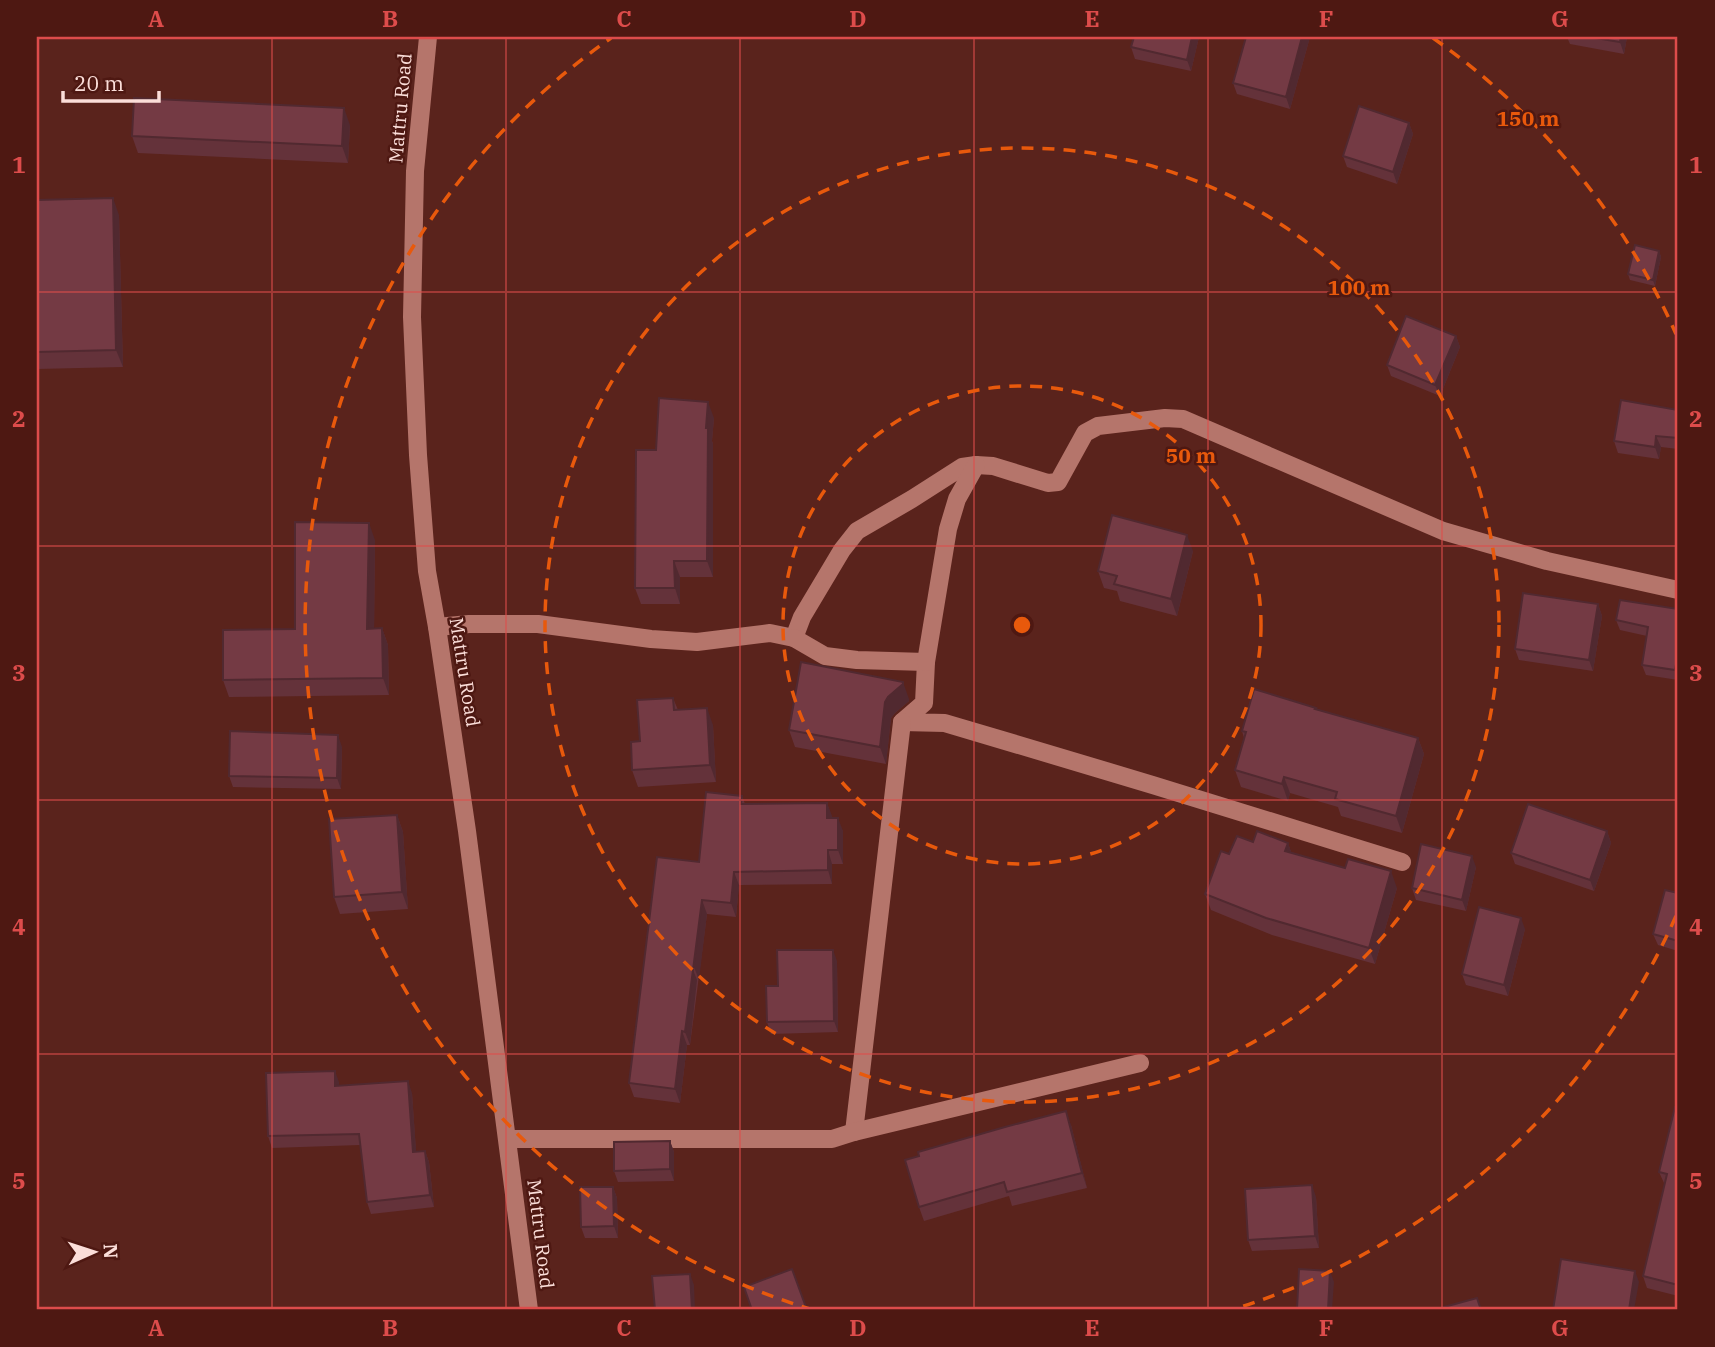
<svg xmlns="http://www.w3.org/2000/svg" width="1715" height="1347" font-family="'IBM Plex Serif',serif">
  <rect width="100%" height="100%" fill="#5a231c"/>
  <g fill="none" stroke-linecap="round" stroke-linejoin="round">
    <!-- street -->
    <g stroke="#b5756b" stroke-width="18">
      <path d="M 437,627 L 469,624 L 538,624 L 651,639 L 697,642 L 770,633 L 794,638 L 802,617 L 842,550 L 857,531 L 912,499 L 962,467 L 976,465 L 993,466 L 1048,483 L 1058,482 L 1085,433 L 1098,426 L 1165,418 L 1183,419 L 1443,531 L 1547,561 L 1678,590"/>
      <path d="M 794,638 L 825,656 L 857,660 L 926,662 L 924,703 L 902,722 L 945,723 L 1153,785 L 1402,862"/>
      <path d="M 926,662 L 948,529 L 957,499 L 976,465"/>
      <path d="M 854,1132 L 902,722"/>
      <path d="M 508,1139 L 832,1139 L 854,1132 L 1140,1063"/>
    </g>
    <!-- secondary -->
    <path stroke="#b5756b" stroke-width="18" d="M 428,37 L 415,171 L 412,317 L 418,455 L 427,571 L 437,627 L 467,831 L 529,1310"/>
  </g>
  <!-- wall -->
  <g fill="#64323a">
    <path d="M 1134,37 L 1199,37 L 1191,71 L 1135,59 L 1131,47 Z"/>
    <path d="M 1246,37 L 1310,37 L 1290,109 L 1237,94 L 1233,83 Z"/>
    <path d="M 1567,37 L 1627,37 L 1624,54 L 1570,44 Z"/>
    <path d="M 1409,123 L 1413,134 L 1397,184 L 1347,167 L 1343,156 Z"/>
    <path d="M 350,125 L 348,163 L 138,153 L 132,136 Z"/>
    <path d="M 37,200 L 119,215 L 123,367 L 37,369 Z"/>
    <path d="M 1659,251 L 1661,257 L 1655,286 L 1630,280 L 1628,274 Z"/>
    <path d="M 1456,336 L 1460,347 L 1440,396 L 1391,376 L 1387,365 Z"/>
    <path d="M 1678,410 L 1678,449 L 1661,447 L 1659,459 L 1618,453 L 1614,441 Z"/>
    <path d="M 714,418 L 712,441 L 713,444 L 713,577 L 680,577 L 680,604 L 641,604 L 635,588 L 656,450 Z"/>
    <path d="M 375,540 L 374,629 L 382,628 L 388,645 L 389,695 L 229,697 L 223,680 L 295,629 Z"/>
    <path d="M 1193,551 L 1177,616 L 1120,601 L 1117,591 L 1104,588 L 1098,571 Z"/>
    <path d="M 1598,604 L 1602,616 L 1593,671 L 1519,660 L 1515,649 Z"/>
    <path d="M 1678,609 L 1678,680 L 1646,675 L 1642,665 L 1647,636 L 1620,630 L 1616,620 Z"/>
    <path d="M 673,698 L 678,710 L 713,725 L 716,782 L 638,787 L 632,770 L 640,741 Z"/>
    <path d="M 909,699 L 909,701 L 895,713 L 891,718 L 886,764 L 795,747 L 789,730 Z"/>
    <path d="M 1316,708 L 1316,709 L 1418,738 L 1424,754 L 1402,833 L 1341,816 L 1338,807 L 1290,793 L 1288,801 L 1241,787 L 1235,770 L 1244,738 L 1242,731 Z"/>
    <path d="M 342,747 L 341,789 L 233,787 L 229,776 Z"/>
    <path d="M 742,796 L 745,804 L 827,803 L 832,818 L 843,831 L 843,864 L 832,864 L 832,884 L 739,885 L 736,917 L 707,914 L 690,1045 L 687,1045 L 680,1103 L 634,1097 L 629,1083 L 699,862 Z"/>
    <path d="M 397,815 L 403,832 L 408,909 L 340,914 L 334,897 Z"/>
    <path d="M 1607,831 L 1611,843 L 1594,891 L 1515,864 L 1511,853 Z"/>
    <path d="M 1253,842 L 1288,843 L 1291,852 L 1397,888 L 1375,964 L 1272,935 L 1211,910 L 1205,894 L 1229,854 Z"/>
    <path d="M 1476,867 L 1466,911 L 1416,900 L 1412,888 Z"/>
    <path d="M 1678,893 L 1678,951 L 1658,945 L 1653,934 Z"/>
    <path d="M 1525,929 L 1508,996 L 1466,985 L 1462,974 Z"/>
    <path d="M 837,961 L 838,1032 L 771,1034 L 767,1022 Z"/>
    <path d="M 339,1082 L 339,1086 L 412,1093 L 416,1152 L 425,1151 L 429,1162 L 434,1207 L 371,1214 L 367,1202 L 360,1145 L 272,1148 L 268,1136 Z"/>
    <path d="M 1678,1108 L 1678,1296 L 1647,1288 L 1643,1276 L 1665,1184 L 1664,1183 L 1659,1172 Z"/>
    <path d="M 1071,1125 L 1087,1188 L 1012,1206 L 1009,1196 L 924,1221 L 919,1207 Z"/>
    <path d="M 670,1141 L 674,1152 L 674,1181 L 618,1182 L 614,1171 Z"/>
    <path d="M 613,1187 L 617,1198 L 618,1238 L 585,1238 L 581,1227 Z"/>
    <path d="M 1316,1197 L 1319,1248 L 1252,1251 L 1248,1240 Z"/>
  </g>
  <!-- shaded-wall -->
  <g fill="#512930">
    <path d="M 1192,37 L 1199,37 L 1191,71 L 1187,60 Z"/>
    <path d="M 1302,37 L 1310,37 L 1290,109 L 1286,97 Z"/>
    <path d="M 1621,37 L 1627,37 L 1624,54 L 1620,42 Z"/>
    <path d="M 344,108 L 350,125 L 348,163 L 342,146 Z"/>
    <path d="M 1409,123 L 1413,134 L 1397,184 L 1393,172 Z"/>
    <path d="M 113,198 L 119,215 L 123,367 L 116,350 Z"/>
    <path d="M 1659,251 L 1661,257 L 1655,286 L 1653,280 Z"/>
    <path d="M 1456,336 L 1460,347 L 1440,396 L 1435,385 Z"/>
    <path d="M 708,402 L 714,418 L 712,441 L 713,444 L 713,577 L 707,561 L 706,428 Z"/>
    <path d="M 1656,436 L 1661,447 L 1659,459 L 1655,447 Z"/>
    <path d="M 369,523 L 375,540 L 374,645 L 367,629 Z"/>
    <path d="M 1187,535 L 1193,551 L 1177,616 L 1171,599 Z"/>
    <path d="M 674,561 L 680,577 L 680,604 L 675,588 Z"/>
    <path d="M 1598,604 L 1602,616 L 1593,671 L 1589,660 Z"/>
    <path d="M 382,628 L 388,645 L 389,695 L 383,678 Z"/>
    <path d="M 1678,653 L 1678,678 L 1675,670 Z"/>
    <path d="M 903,682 L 909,699 L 909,701 L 895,713 L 891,718 L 886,764 L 880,747 L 885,702 L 888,697 Z"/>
    <path d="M 707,708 L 713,725 L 716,782 L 710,765 Z"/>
    <path d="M 338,735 L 342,747 L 341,789 L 337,778 Z"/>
    <path d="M 1418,738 L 1424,754 L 1402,833 L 1396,816 Z"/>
    <path d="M 1284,777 L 1290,793 L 1288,801 L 1282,784 Z"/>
    <path d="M 827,803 L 832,816 L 832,831 L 827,818 Z"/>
    <path d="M 397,815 L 403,832 L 408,909 L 402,892 Z"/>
    <path d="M 838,818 L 843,831 L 843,864 L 838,850 Z"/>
    <path d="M 1607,831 L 1611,843 L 1594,891 L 1590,880 Z"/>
    <path d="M 1288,843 L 1294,860 L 1285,851 Z"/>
    <path d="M 828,850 L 832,864 L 832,884 L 828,870 Z"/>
    <path d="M 1472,856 L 1476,867 L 1466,911 L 1462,900 Z"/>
    <path d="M 1391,871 L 1397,888 L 1375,964 L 1369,948 Z"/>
    <path d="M 734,872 L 739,885 L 736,917 L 731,903 Z"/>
    <path d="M 702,900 L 707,914 L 699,980 L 694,967 Z"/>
    <path d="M 1521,918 L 1525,929 L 1508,996 L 1504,985 Z"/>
    <path d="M 833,950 L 837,961 L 838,1032 L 834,1021 Z"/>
    <path d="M 692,967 L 697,980 L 690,1045 L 685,1032 Z"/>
    <path d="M 682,1031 L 687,1045 L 680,1103 L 675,1089 Z"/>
    <path d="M 335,1071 L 339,1082 L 339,1098 L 335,1086 Z"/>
    <path d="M 408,1081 L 412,1093 L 417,1163 L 413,1152 Z"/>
    <path d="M 1066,1111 L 1071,1125 L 1087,1188 L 1082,1173 Z"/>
    <path d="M 670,1141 L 674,1152 L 674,1181 L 670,1169 Z"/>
    <path d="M 425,1151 L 429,1162 L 434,1207 L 430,1195 Z"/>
    <path d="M 1312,1185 L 1316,1197 L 1319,1248 L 1315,1236 Z"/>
    <path d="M 613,1187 L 617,1198 L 618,1238 L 614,1226 Z"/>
    <path d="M 1330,1271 L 1334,1282 L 1332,1310 L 1328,1310 Z"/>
    <path d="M 1635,1271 L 1639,1282 L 1634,1310 L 1629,1310 Z"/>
    <path d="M 690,1274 L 694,1285 L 695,1310 L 692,1310 Z"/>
  </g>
  <!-- building -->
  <g fill="#743a44" stroke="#512930" stroke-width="2">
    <path d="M 1134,37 L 1192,37 L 1187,60 L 1131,47 Z"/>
    <path d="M 1246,37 L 1302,37 L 1286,97 L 1233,83 Z"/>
    <path d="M 1590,37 L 1621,37 L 1620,42 Z"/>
    <path d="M 134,98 L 344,108 L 342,146 L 132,136 Z"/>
    <path d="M 1359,106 L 1409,123 L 1393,172 L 1343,156 Z"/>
    <path d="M 113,198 L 116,350 L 37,352 L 37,200 Z"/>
    <path d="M 1635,245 L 1659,251 L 1653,280 L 1628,274 Z"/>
    <path d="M 1406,316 L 1456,336 L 1435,385 L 1387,365 Z"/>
    <path d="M 659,398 L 708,402 L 706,428 L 708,428 L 707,561 L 674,561 L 675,588 L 635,588 L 636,450 L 656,450 Z"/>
    <path d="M 1621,400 L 1678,410 L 1678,438 L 1656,436 L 1655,447 L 1614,441 Z"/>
    <path d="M 1112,515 L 1187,535 L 1171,599 L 1114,584 L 1117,576 L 1098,571 Z"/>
    <path d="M 295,522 L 369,523 L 367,629 L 382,628 L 383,678 L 223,680 L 223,630 L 295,629 Z"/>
    <path d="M 1523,593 L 1598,604 L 1589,660 L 1515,649 Z"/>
    <path d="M 1620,600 L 1678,609 L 1678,653 L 1675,670 L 1642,665 L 1648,627 L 1616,620 Z"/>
    <path d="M 801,662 L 903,682 L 903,684 L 888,697 L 885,702 L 880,747 L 789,730 Z"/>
    <path d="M 1254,689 L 1316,708 L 1315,709 L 1418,738 L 1396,816 L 1335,799 L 1337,792 L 1284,777 L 1282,784 L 1235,770 L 1246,732 L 1242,731 Z"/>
    <path d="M 673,698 L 674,710 L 707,708 L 710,765 L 632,770 L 631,742 L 640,741 L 637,700 Z"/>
    <path d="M 230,731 L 338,735 L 337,778 L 229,776 Z"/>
    <path d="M 706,792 L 742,796 L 741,804 L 827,803 L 827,818 L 838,818 L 838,850 L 828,850 L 828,870 L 734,872 L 731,903 L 702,900 L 685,1032 L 682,1031 L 675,1089 L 629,1083 L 657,857 L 699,862 Z"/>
    <path d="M 1528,804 L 1607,831 L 1590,880 L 1511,853 Z"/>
    <path d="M 397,815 L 402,892 L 334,897 L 329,819 Z"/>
    <path d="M 1257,831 L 1288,843 L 1285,851 L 1345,868 L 1348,859 L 1391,871 L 1369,948 L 1266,918 L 1205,894 L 1221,851 L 1229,854 L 1237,836 L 1253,842 Z"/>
    <path d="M 1421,844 L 1472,856 L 1462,900 L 1412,888 Z"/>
    <path d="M 1665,890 L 1678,893 L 1678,941 L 1653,934 Z"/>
    <path d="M 1479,907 L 1521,918 L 1504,985 L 1462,974 Z"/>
    <path d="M 777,950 L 833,950 L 834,1021 L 767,1022 L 766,986 L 778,986 Z"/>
    <path d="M 335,1071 L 335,1086 L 408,1081 L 413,1152 L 425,1151 L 430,1195 L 367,1202 L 359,1134 L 268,1136 L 266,1073 Z"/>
    <path d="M 1675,1107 L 1678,1108 L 1678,1285 L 1643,1276 L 1667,1174 L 1659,1172 Z"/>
    <path d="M 1066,1111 L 1082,1173 L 1007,1192 L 1004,1182 L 919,1207 L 905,1160 L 919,1156 L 918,1152 L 1005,1127 Z"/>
    <path d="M 670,1141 L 670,1169 L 614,1171 L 614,1142 Z"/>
    <path d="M 1312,1185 L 1315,1236 L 1248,1240 L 1245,1189 Z"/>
    <path d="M 580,1187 L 613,1187 L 614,1226 L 581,1227 Z"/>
    <path d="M 1561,1259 L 1635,1271 L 1629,1310 L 1553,1310 Z"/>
    <path d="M 792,1269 L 807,1310 L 752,1310 L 744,1287 Z"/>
    <path d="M 1299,1269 L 1330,1271 L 1328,1310 L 1297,1309 Z"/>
    <path d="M 690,1274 L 692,1310 L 655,1310 L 652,1276 Z"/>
    <path d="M 1477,1298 L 1481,1310 L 1433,1310 Z"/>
  </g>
  <!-- grid -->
  <path fill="none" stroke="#dd4c4b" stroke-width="2" stroke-opacity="0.55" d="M 272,37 L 272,1310M 506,37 L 506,1310M 740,37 L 740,1310M 974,37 L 974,1310M 1208,37 L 1208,1310M 1442,37 L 1442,1310M 37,292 L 1678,292M 37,546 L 1678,546M 37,800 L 1678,800M 37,1054 L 1678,1054"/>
  <!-- distance rings -->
  <g fill="none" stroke="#e8590c" stroke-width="3.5" stroke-dasharray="12 9">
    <circle cx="1022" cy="625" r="239"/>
    <circle cx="1022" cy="625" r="477"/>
    <path d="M1676 916A716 716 0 0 1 1231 1310M813 1310A716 716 0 0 1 611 38M1433 38A716 716 0 0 1 1676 334"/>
  </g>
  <g text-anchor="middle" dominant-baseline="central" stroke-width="5" stroke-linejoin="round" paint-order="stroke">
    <!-- street labels -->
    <g font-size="19" fill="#fbded9" stroke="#4e1812">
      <text transform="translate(400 108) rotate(-85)">Mattru Road</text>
      <text transform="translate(465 672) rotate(81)">Mattru Road</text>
      <text transform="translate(541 1234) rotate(83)">Mattru Road</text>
    </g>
  </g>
  <circle cx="1022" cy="625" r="10" fill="#e8590c" stroke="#4e1812" stroke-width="3.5"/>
  <g font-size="21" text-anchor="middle" font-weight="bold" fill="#e8590c" stroke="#4e1812" stroke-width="5" stroke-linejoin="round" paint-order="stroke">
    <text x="1528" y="126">150 m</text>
    <text x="1359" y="295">100 m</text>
    <text x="1191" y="463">50 m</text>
  </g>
  <!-- border -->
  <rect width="1715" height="1347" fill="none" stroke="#4e1812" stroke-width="77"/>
  <!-- north arrow -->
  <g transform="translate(94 1252) rotate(87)" stroke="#4e1812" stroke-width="5" paint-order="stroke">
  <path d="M0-5L12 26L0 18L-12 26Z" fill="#fbded9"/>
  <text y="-10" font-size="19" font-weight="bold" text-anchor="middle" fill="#fbded9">N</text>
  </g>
  <!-- scale -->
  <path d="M63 91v10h96v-10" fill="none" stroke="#fbded9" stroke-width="3.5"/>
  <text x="74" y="91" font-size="21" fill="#fbded9" stroke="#4e1812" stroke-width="5" paint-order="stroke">20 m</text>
  <rect x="38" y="38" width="1638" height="1270" fill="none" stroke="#dd4c4b" stroke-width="2.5"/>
  <g font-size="23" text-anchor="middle" font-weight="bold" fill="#dd4c4b">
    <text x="156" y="27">A</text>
    <text x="390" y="27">B</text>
    <text x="624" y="27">C</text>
    <text x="858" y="27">D</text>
    <text x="1092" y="27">E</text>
    <text x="1326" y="27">F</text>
    <text x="1560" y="27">G</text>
    <text x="19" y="173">1</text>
    <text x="1696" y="173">1</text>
    <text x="19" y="427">2</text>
    <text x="1696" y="427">2</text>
    <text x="19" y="681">3</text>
    <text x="1696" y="681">3</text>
    <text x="19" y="935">4</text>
    <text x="1696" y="935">4</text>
    <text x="19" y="1189">5</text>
    <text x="1696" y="1189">5</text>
    <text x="156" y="1336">A</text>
    <text x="390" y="1336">B</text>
    <text x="624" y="1336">C</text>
    <text x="858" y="1336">D</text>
    <text x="1092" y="1336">E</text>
    <text x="1326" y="1336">F</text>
    <text x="1560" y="1336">G</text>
  </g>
</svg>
